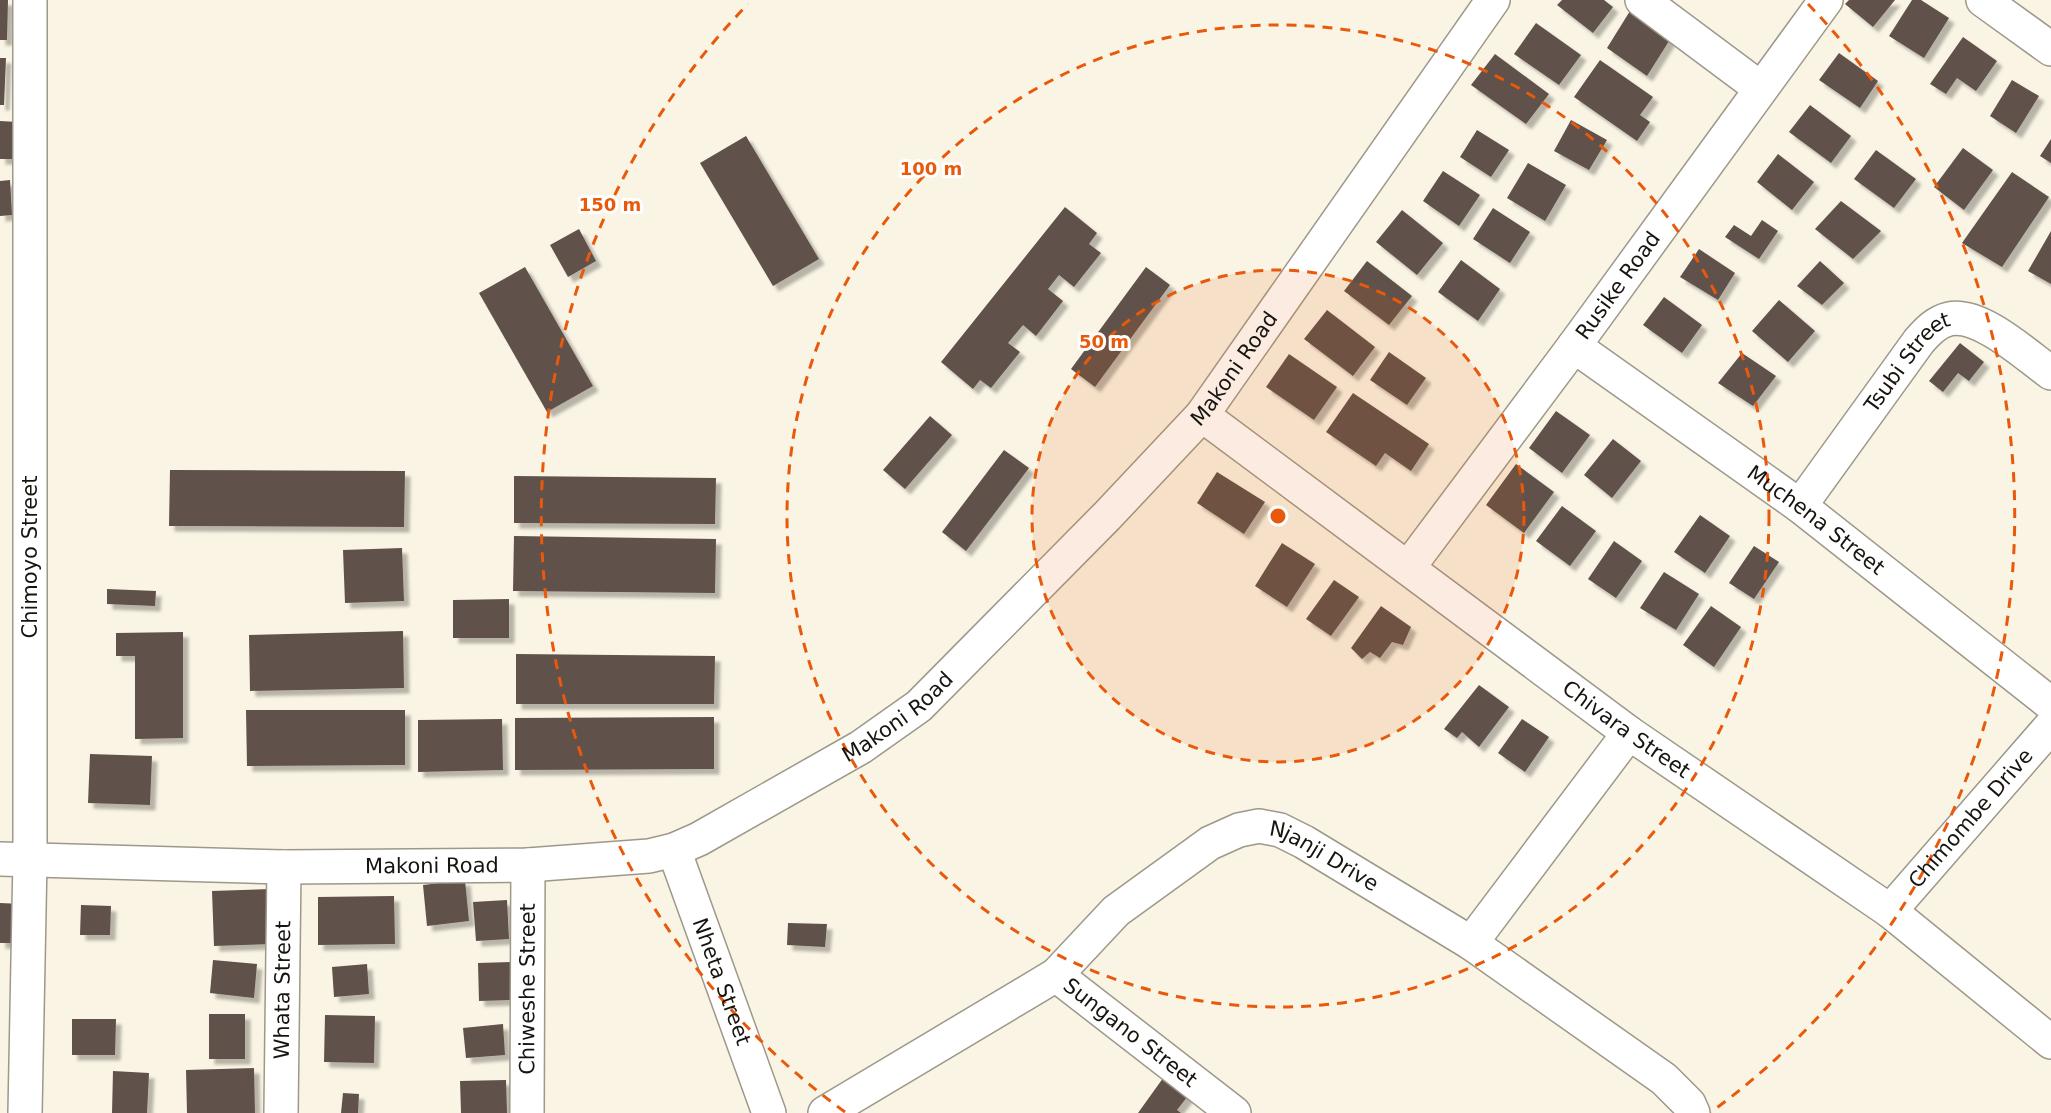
<svg xmlns="http://www.w3.org/2000/svg" width="2051" height="1113" font-family="'DejaVu Sans',sans-serif">
  <defs>
    <filter id="shadow"><feDropShadow dx="5.5" dy="5.5" stdDeviation="1.5" flood-color="#0004"/></filter>
  </defs>
  <rect width="100%" height="100%" fill="#f9f4e3"/>
  <!-- building -->
  <g fill="#60514b" filter="url(#shadow)">
    <path d="M 0,0 L 8,0 L 7,40 L 0,40 Z"/>
    <path d="M 1562,0 L 1604,0 L 1613,7 L 1593,33 L 1557,5 Z"/>
    <path d="M 1849,0 L 1895,0 L 1873,27 L 1845,4 Z"/>
    <path d="M 1912,0 L 1921,0 L 1949,18 L 1924,58 L 1889,36 Z"/>
    <path d="M 1630,11 L 1671,38 L 1647,76 L 1607,48 Z"/>
    <path d="M 1536,23 L 1581,55 L 1559,85 L 1514,54 Z"/>
    <path d="M 1963,37 L 1997,61 L 1976,91 L 1957,78 L 1946,94 L 1930,84 Z"/>
    <path d="M 1839,53 L 1878,81 L 1860,108 L 1819,80 Z"/>
    <path d="M 1495,54 L 1549,94 L 1526,124 L 1471,85 Z"/>
    <path d="M 0,58 L 6,58 L 4,105 L 0,105 Z"/>
    <path d="M 1600,60 L 1653,97 L 1640,115 L 1650,122 L 1637,141 L 1574,97 Z"/>
    <path d="M 2012,80 L 2039,96 L 2016,133 L 1990,116 Z"/>
    <path d="M 1810,105 L 1851,136 L 1831,163 L 1789,132 Z"/>
    <path d="M 1571,120 L 1607,140 L 1589,170 L 1554,151 Z"/>
    <path d="M 0,121 L 18,122 L 17,159 L 0,159 Z"/>
    <path d="M 1477,130 L 1509,150 L 1491,177 L 1460,157 Z"/>
    <path d="M 746,136 L 819,259 L 773,286 L 700,163 Z"/>
    <path d="M 2051,139 L 2051,163 L 2040,156 Z"/>
    <path d="M 1963,148 L 1993,170 L 1964,210 L 1934,187 Z"/>
    <path d="M 1876,150 L 1916,179 L 1894,208 L 1854,179 Z"/>
    <path d="M 1778,154 L 1814,182 L 1792,210 L 1757,182 Z"/>
    <path d="M 1528,163 L 1566,185 L 1545,221 L 1507,198 Z"/>
    <path d="M 1443,171 L 1480,195 L 1459,226 L 1423,201 Z"/>
    <path d="M 2012,172 L 2049,197 L 2002,267 L 1962,243 Z"/>
    <path d="M 10,180 L 12,215 L 0,216 L 0,181 Z"/>
    <path d="M 1841,201 L 1881,231 L 1853,259 L 1815,229 Z"/>
    <path d="M 1065,207 L 1097,233 L 1089,244 L 1101,253 L 1074,287 L 1059,275 L 1048,289 L 1063,301 L 1036,336 L 1023,325 L 1008,343 L 1020,352 L 991,388 L 980,380 L 973,389 L 941,362 Z"/>
    <path d="M 1493,208 L 1530,232 L 1510,263 L 1473,239 Z"/>
    <path d="M 1402,210 L 1443,243 L 1417,275 L 1376,242 Z"/>
    <path d="M 1762,220 L 1778,231 L 1759,259 L 1725,237 L 1734,225 L 1751,236 Z"/>
    <path d="M 579,229 L 596,261 L 568,277 L 550,245 Z"/>
    <path d="M 2051,231 L 2051,284 L 2028,271 Z"/>
    <path d="M 1699,249 L 1735,273 L 1718,300 L 1680,277 Z"/>
    <path d="M 1461,260 L 1500,289 L 1478,321 L 1438,292 Z"/>
    <path d="M 1367,261 L 1412,296 L 1389,325 L 1344,291 Z"/>
    <path d="M 1820,261 L 1844,283 L 1822,305 L 1797,286 Z"/>
    <path d="M 525,267 L 593,386 L 547,412 L 479,293 Z"/>
    <path d="M 1146,267 L 1170,285 L 1095,387 L 1071,369 Z"/>
    <path d="M 1664,297 L 1702,325 L 1682,353 L 1643,325 Z"/>
    <path d="M 1779,300 L 1815,331 L 1788,362 L 1752,331 Z"/>
    <path d="M 1327,310 L 1375,347 L 1353,376 L 1304,339 Z"/>
    <path d="M 1960,343 L 1984,362 L 1969,381 L 1958,373 L 1943,392 L 1929,381 Z"/>
    <path d="M 1389,352 L 1426,378 L 1407,405 L 1370,380 Z"/>
    <path d="M 1742,353 L 1776,376 L 1753,406 L 1718,383 Z"/>
    <path d="M 1289,354 L 1337,387 L 1314,420 L 1266,387 Z"/>
    <path d="M 1353,393 L 1429,444 L 1411,471 L 1385,453 L 1376,466 L 1326,432 Z"/>
    <path d="M 1556,411 L 1590,435 L 1562,473 L 1529,448 Z"/>
    <path d="M 930,416 L 952,435 L 905,489 L 883,470 Z"/>
    <path d="M 1613,439 L 1641,461 L 1612,498 L 1584,475 Z"/>
    <path d="M 1004,450 L 1029,468 L 966,551 L 942,532 Z"/>
    <path d="M 1516,464 L 1554,492 L 1524,533 L 1486,505 Z"/>
    <path d="M 170,470 L 405,471 L 404,527 L 169,526 Z"/>
    <path d="M 1217,472 L 1265,502 L 1244,534 L 1197,503 Z"/>
    <path d="M 514,476 L 716,478 L 715,524 L 514,523 Z"/>
    <path d="M 1562,506 L 1596,531 L 1570,566 L 1536,541 Z"/>
    <path d="M 1700,515 L 1730,536 L 1705,573 L 1674,552 Z"/>
    <path d="M 514,536 L 716,539 L 715,593 L 513,591 Z"/>
    <path d="M 1614,541 L 1642,561 L 1616,598 L 1588,579 Z"/>
    <path d="M 1282,543 L 1315,564 L 1287,607 L 1255,586 Z"/>
    <path d="M 1754,546 L 1779,562 L 1754,599 L 1729,583 Z"/>
    <path d="M 402,548 L 404,601 L 345,603 L 343,550 Z"/>
    <path d="M 1664,572 L 1699,594 L 1676,630 L 1640,608 Z"/>
    <path d="M 1334,580 L 1359,597 L 1331,636 L 1306,619 Z"/>
    <path d="M 107,589 L 156,591 L 155,606 L 107,604 Z"/>
    <path d="M 509,599 L 509,638 L 453,638 L 453,600 Z"/>
    <path d="M 1381,606 L 1411,627 L 1403,645 L 1392,642 L 1380,658 L 1370,652 L 1362,659 L 1351,648 Z"/>
    <path d="M 1711,606 L 1741,627 L 1714,667 L 1683,645 Z"/>
    <path d="M 403,631 L 404,688 L 250,691 L 249,635 Z"/>
    <path d="M 183,632 L 183,738 L 135,739 L 135,656 L 116,656 L 116,633 Z"/>
    <path d="M 516,654 L 715,656 L 714,704 L 516,704 Z"/>
    <path d="M 1479,685 L 1509,707 L 1479,747 L 1462,732 L 1457,738 L 1444,729 Z"/>
    <path d="M 246,710 L 405,710 L 405,765 L 247,766 Z"/>
    <path d="M 714,717 L 714,769 L 515,770 L 515,718 Z"/>
    <path d="M 502,719 L 503,770 L 418,772 L 418,720 Z"/>
    <path d="M 1522,719 L 1549,737 L 1525,772 L 1498,753 Z"/>
    <path d="M 90,754 L 152,756 L 150,805 L 88,803 Z"/>
    <path d="M 465,880 L 469,921 L 427,926 L 423,885 Z"/>
    <path d="M 270,889 L 272,944 L 214,946 L 212,891 Z"/>
    <path d="M 394,896 L 395,944 L 318,945 L 318,897 Z"/>
    <path d="M 507,900 L 509,939 L 476,941 L 473,902 Z"/>
    <path d="M 0,903 L 22,904 L 22,943 L 0,943 Z"/>
    <path d="M 81,905 L 111,906 L 110,935 L 80,935 Z"/>
    <path d="M 788,923 L 827,924 L 825,947 L 787,945 Z"/>
    <path d="M 213,960 L 257,964 L 254,998 L 210,993 Z"/>
    <path d="M 512,962 L 513,1000 L 479,1001 L 478,963 Z"/>
    <path d="M 367,964 L 369,994 L 334,997 L 332,967 Z"/>
    <rect x="209" y="1014" width="36" height="45"/>
    <path d="M 325,1015 L 375,1016 L 374,1063 L 324,1062 Z"/>
    <path d="M 72,1019 L 116,1019 L 115,1055 L 72,1055 Z"/>
    <path d="M 503,1024 L 505,1055 L 466,1058 L 463,1028 Z"/>
    <path d="M 254,1068 L 255,1113 L 187,1113 L 186,1070 Z"/>
    <path d="M 113,1071 L 149,1073 L 147,1113 L 112,1113 Z"/>
    <path d="M 1166,1074 L 1191,1092 L 1177,1110 L 1181,1113 L 1138,1113 Z"/>
    <path d="M 506,1080 L 507,1113 L 461,1113 L 460,1081 Z"/>
    <path d="M 343,1093 L 359,1094 L 358,1113 L 341,1113 Z"/>
  </g>
  <g fill="none" stroke-linecap="round" stroke-linejoin="round">
    <defs>
      <g id="street">
        <path d="M 1642,0 L 1760,88"/>
        <path d="M 1983,0 L 2051,49"/>
        <path id="s1" d="M 1574,346 L 1800,506 L 2051,704"/>
        <path id="s2" d="M 1202,415 L 1629,733 L 1890,911 L 2051,1042"/>
        <path id="s3" d="M 1800,506 L 1919,341 C 1927,332 1936,322 1949,319 C 1980,312 2026,355 2051,373"/>
        <path id="s4" d="M 1408,568 L 1574,346 L 1826,0"/>
        <path id="s5" d="M 674,850 L 769,1113"/>
        <path id="s6" d="M 0,859 L 284,867 L 528,865 L 649,856 L 674,850 L 699,839 L 861,747 L 919,706 L 1107,516 L 1202,415 L 1493,0"/>
        <path id="s7" d="M 1890,911 L 2051,726"/>
        <path d="M 1471,943 L 1629,733"/>
        <path id="s8" d="M 1056,975 L 1234,1113"/>
        <path d="M 25,1113 L 30,859 L 30,0"/>
        <path id="s9" d="M 281,1113 L 284,867"/>
        <path id="s10" d="M 527,1113 L 528,865"/>
        <path id="s11" d="M 825,1113 L 1056,975 L 1116,911 L 1210,843 L 1239,830 L 1259,826 L 1280,830 L 1304,842 L 1471,943 L 1664,1079 L 1689,1104 L 1693,1113"/>
      </g>
    </defs>
    <!-- street casing -->
    <use href="#street" stroke="#9d9889" stroke-width="36"/>
    <!-- street -->
    <use href="#street" stroke="#fff" stroke-width="33"/>
  </g>
  <!-- distance rings -->
  <circle cx="1278" cy="516" r="246" fill="#e8590c" fill-opacity=".12"/>
  <g fill="none" stroke="#e8590c" stroke-width="3" stroke-dasharray="10 8">
    <circle cx="1278" cy="516" r="246"/>
    <circle cx="1278" cy="516" r="491"/>
    <path d="M845 1112A737 737 0 0 1 748 4M1808 4A737 737 0 0 1 1711 1112"/>
  </g>
  <g text-anchor="middle" dominant-baseline="central" stroke-width="6" stroke-linejoin="round" paint-order="stroke">
    <!-- street labels -->
    <g font-size="21" fill="#16140f" stroke="#fff">
      <text stroke="none"><textPath href="#s4" startOffset="352">Rusike Road</textPath></text>
      <text stroke="none"><textPath href="#s6" startOffset="1422">Makoni Road</textPath></text>
      <text stroke="none"><textPath href="#s3" startOffset="180">Tsubi Street</textPath></text>
      <text stroke="none"><textPath href="#s1" startOffset="298">Muchena Street</textPath></text>
      <text transform="translate(30 557) rotate(-90)">Chimoyo Street</text>
      <text stroke="none"><textPath href="#s6" startOffset="936">Makoni Road</textPath></text>
      <text stroke="none"><textPath href="#s2" startOffset="528">Chivara Street</textPath></text>
      <text stroke="none"><textPath href="#s7" startOffset="123">Chimombe Drive</textPath></text>
      <text stroke="none"><textPath href="#s11" startOffset="597">Njanji Drive</textPath></text>
      <text stroke="none"><textPath href="#s6" startOffset="432">Makoni Road</textPath></text>
      <text stroke="none"><textPath href="#s5" startOffset="140">Nheta Street</textPath></text>
      <text stroke="none"><textPath href="#s10" startOffset="124">Chiweshe Street</textPath></text>
      <text stroke="none"><textPath href="#s9" startOffset="123">Whata Street</textPath></text>
      <text stroke="none"><textPath href="#s8" startOffset="94">Sungano Street</textPath></text>
    </g>
  </g>
  <circle cx="1278" cy="516" r="9" fill="#e8590c" stroke="#fff" stroke-width="3"/>
  <g font-size="18" text-anchor="middle" font-weight="bold" fill="#e8590c" stroke="#fff" stroke-width="6" stroke-linejoin="round" paint-order="stroke">
    <text x="931" y="175">100 m</text>
    <text x="610" y="211">150 m</text>
    <text x="1104" y="348">50 m</text>
  </g>
</svg>
